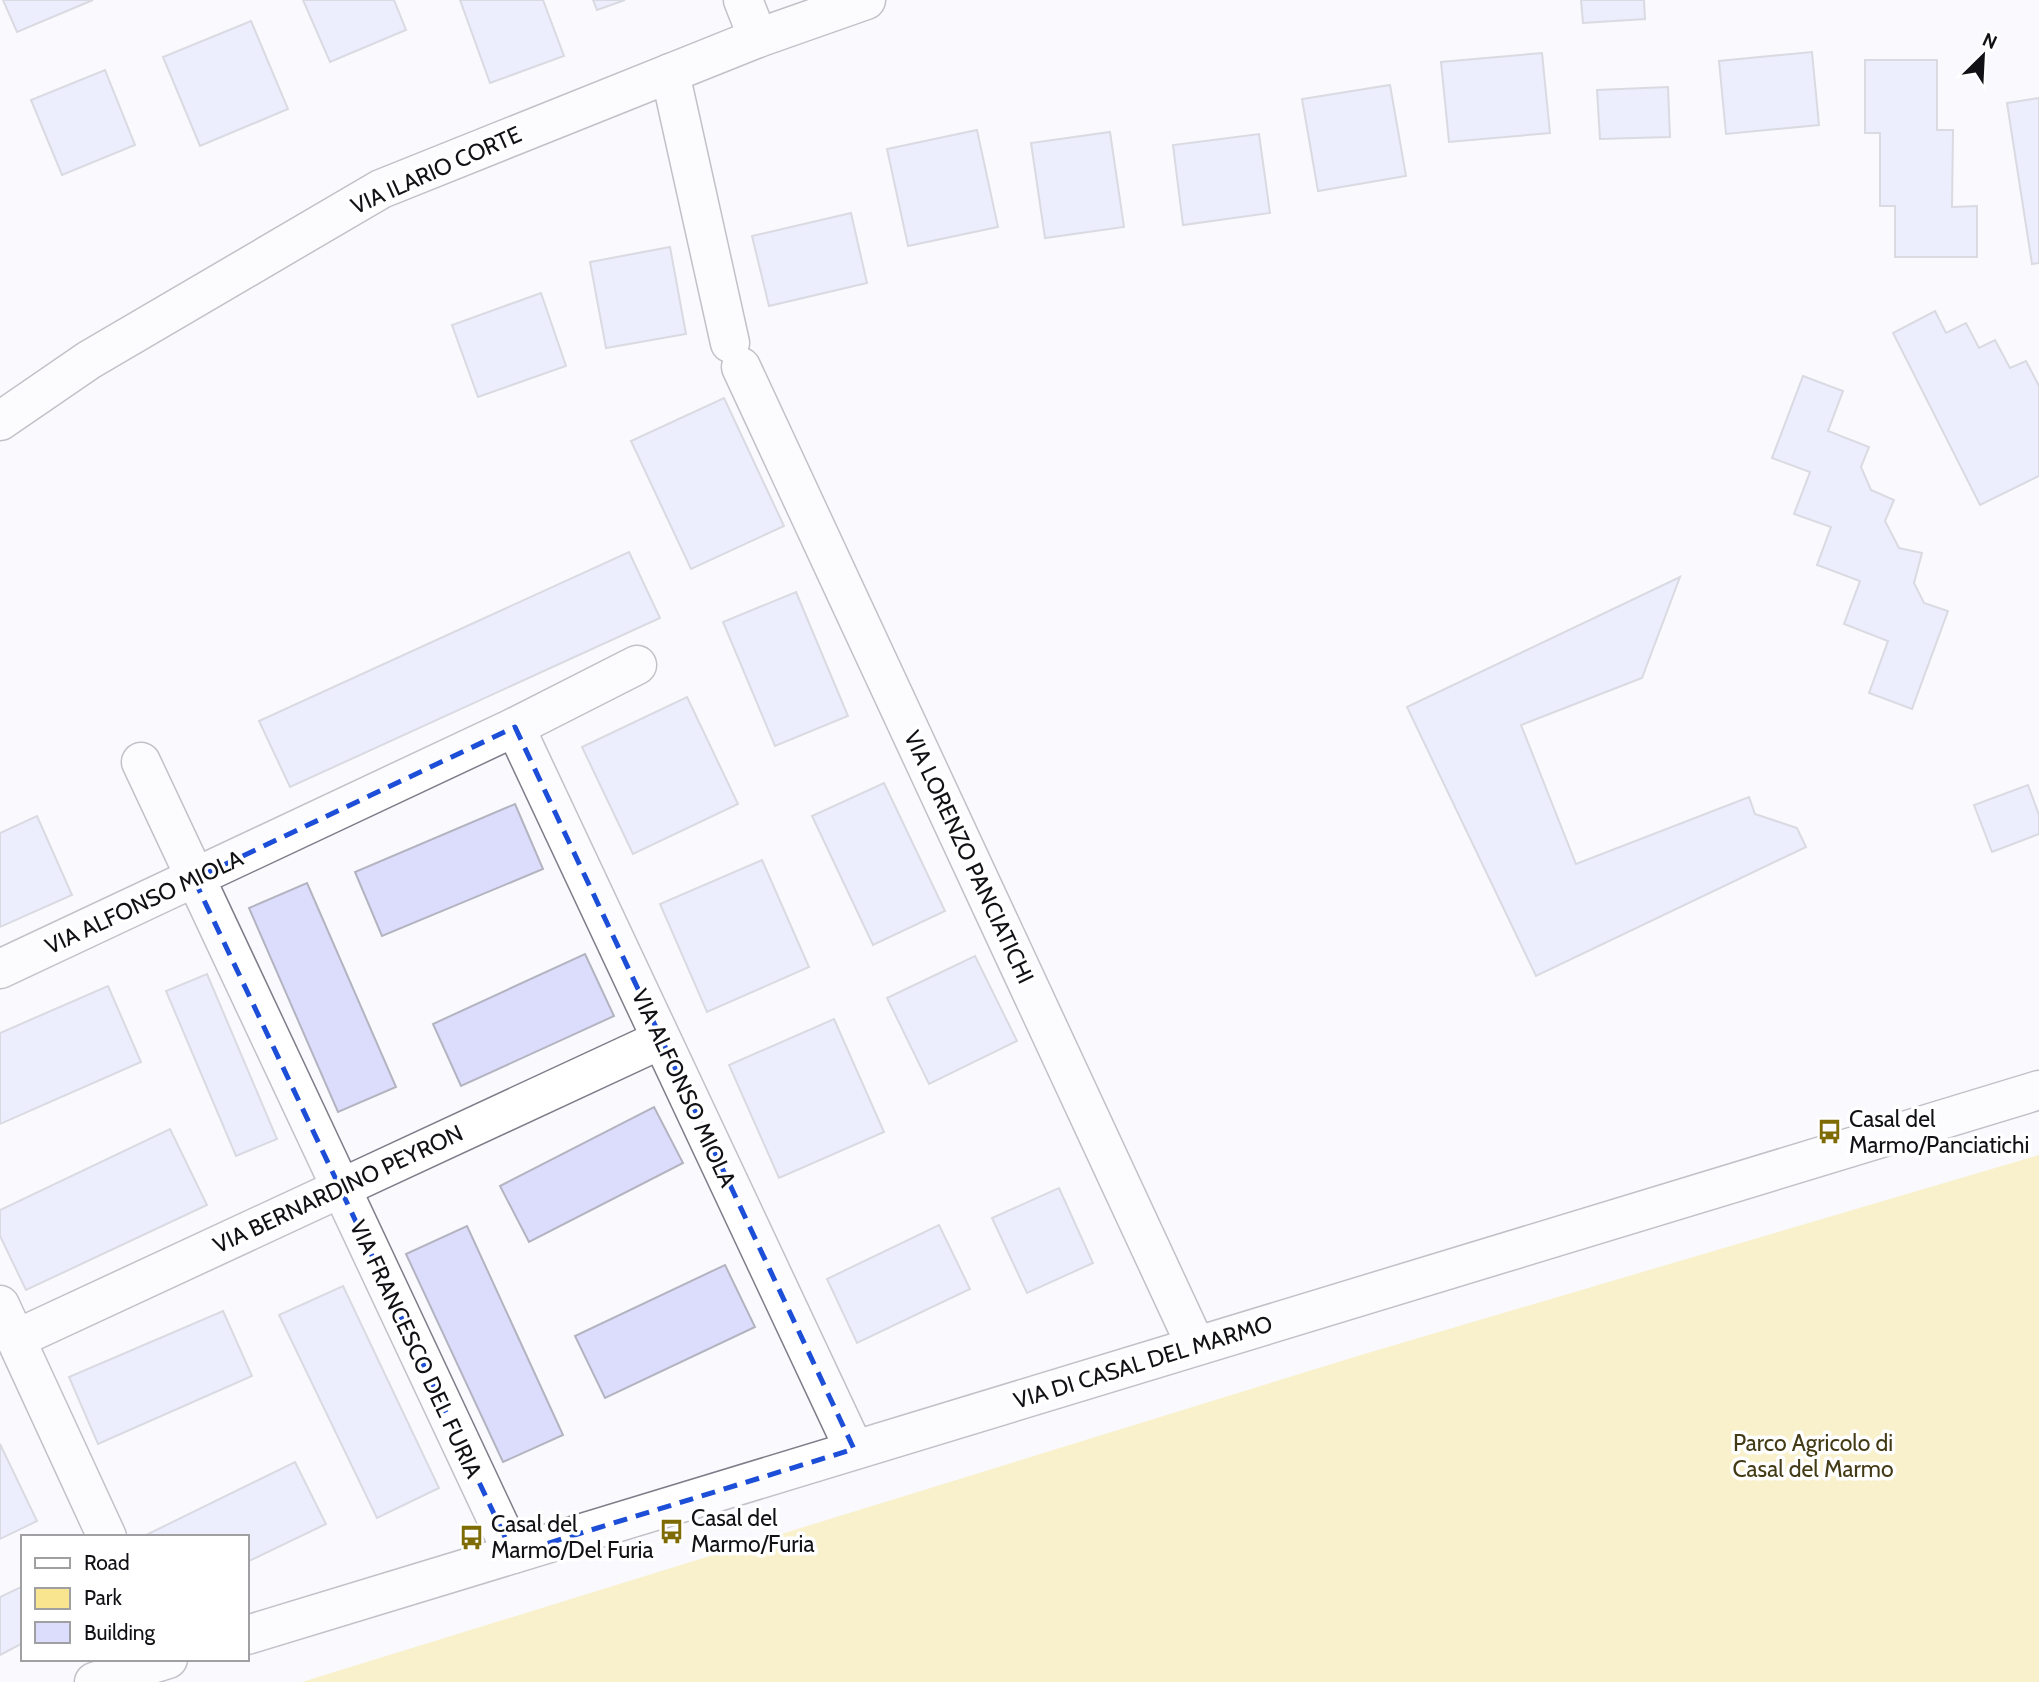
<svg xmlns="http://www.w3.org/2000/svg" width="2039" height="1682" font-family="Cabin,sans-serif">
  <rect width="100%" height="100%" fill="#f9f9fe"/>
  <!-- green -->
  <path fill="#f9e590" d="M 2039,1155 L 2039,1682 L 302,1682 L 1361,1355 Z"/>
  <!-- building -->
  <g fill="#dcddfd" stroke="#b3b4c0" stroke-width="2">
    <path d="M 3,0 L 93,0 L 17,32 Z"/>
    <path d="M 303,0 L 394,0 L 406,30 L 330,62 Z"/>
    <path d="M 460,0 L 543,0 L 564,56 L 490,83 Z"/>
    <path d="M 593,0 L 625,0 L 597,10 Z"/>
    <path d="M 1581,0 L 1644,0 L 1645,19 L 1583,23 Z"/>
    <path d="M 251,21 L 288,109 L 200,146 L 163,57 Z"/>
    <path d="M 1812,52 L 1819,125 L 1726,134 L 1719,61 Z"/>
    <path d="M 1542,53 L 1550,133 L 1449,142 L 1441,62 Z"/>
    <path d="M 1865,60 L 1937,60 L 1937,130 L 1953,130 L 1952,207 L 1977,206 L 1977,257 L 1895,257 L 1895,206 L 1880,206 L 1880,133 L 1865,133 Z"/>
    <path d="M 105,70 L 135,145 L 62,175 L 31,100 Z"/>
    <path d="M 1390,85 L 1406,176 L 1318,191 L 1302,99 Z"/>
    <path d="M 1668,87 L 1670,137 L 1600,139 L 1597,90 Z"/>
    <path d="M 2039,98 L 2039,263 L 2032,264 L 2007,103 Z"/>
    <path d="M 977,130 L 998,227 L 908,246 L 887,149 Z"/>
    <path d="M 1110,132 L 1124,227 L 1045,238 L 1031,143 Z"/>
    <path d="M 1259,134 L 1270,213 L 1183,225 L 1173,145 Z"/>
    <path d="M 851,213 L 867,283 L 769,306 L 752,236 Z"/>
    <path d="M 670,247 L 686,334 L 606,348 L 590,262 Z"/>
    <path d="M 541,293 L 566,366 L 478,397 L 452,325 Z"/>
    <path d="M 1935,311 L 1946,333 L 1966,323 L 1979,348 L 1995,340 L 2010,368 L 2026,361 L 2039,386 L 2039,476 L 1980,505 L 1893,333 Z"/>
    <path d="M 1803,376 L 1843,391 L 1828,431 L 1869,447 L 1861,467 L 1871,490 L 1894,500 L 1885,521 L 1899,548 L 1922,553 L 1914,583 L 1924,603 L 1948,611 L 1912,709 L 1869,693 L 1888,641 L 1844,624 L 1860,581 L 1817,565 L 1831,527 L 1794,514 L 1810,472 L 1772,458 Z"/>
    <path d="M 724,398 L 784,526 L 691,569 L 631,441 Z"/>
    <path d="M 629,552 L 660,618 L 290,787 L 259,721 Z"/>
    <path d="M 1680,577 L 1642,678 L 1521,725 L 1576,864 L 1749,797 L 1755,814 L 1797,828 L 1806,847 L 1536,976 L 1407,707 Z"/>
    <path d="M 796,592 L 848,716 L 775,746 L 723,622 Z"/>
    <path d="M 687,697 L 738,804 L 633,854 L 582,747 Z"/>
    <path d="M 884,783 L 945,911 L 873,945 L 812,816 Z"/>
    <path d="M 2028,785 L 2039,815 L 2039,834 L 1992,852 L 1974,805 Z"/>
    <path d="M 515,804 L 543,869 L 382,936 L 355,872 Z"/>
    <path d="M 37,816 L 72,895 L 0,927 L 0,833 Z"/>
    <path d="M 762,860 L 809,967 L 707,1012 L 660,904 Z"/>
    <path d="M 307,883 L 396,1087 L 338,1112 L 249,908 Z"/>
    <path d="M 585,954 L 614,1016 L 461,1086 L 433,1024 Z"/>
    <path d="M 975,956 L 1017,1041 L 929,1084 L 887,998 Z"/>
    <path d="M 207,974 L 277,1139 L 236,1156 L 166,991 Z"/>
    <path d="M 108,986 L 141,1062 L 0,1124 L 0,1033 Z"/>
    <path d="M 834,1019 L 884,1132 L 779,1178 L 729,1065 Z"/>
    <path d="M 654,1107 L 683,1163 L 529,1242 L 500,1186 Z"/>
    <path d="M 170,1129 L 207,1205 L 26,1290 L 0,1236 L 0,1210 Z"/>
    <path d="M 1059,1188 L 1093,1263 L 1027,1293 L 992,1218 Z"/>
    <path d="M 939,1225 L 970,1289 L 857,1343 L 827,1279 Z"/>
    <path d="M 467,1226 L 563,1435 L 503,1462 L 406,1254 Z"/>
    <path d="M 725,1265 L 755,1327 L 605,1398 L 575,1336 Z"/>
    <path d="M 343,1286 L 439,1488 L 377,1518 L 279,1315 Z"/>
    <path d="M 223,1311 L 252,1376 L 98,1444 L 69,1377 Z"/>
    <path d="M 0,1444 L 37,1521 L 0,1539 Z"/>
    <path d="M 295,1462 L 326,1524 L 247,1562 L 247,1537 L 142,1537 Z"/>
    <path d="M 23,1586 L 23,1643 L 0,1655 L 0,1597 Z"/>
  </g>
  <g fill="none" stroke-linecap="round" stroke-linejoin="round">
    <defs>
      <g id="minor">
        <path d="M 743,0 L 758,38"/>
        <path d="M 670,73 L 730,343"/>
        <path d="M 741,367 L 1196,1346"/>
        <path d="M 0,421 L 89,360 L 381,189 L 758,38 L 866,0"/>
        <path d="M 515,727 L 637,665"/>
        <path d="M 141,762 L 513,1554"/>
        <path d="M 0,969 L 515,727 L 854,1449"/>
        <path d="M 0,1305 L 107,1537"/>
        <path d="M 16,1339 L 660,1040"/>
      </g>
      <g id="major">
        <path d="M 247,1635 L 2039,1090"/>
        <path d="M 94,1682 L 168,1659"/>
      </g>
    </defs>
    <!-- minor casing -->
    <use href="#minor" stroke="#7d7e89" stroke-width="41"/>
    <!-- major casing -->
    <use href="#major" stroke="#7d7e89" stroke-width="41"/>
    <!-- minor -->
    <use href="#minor" stroke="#fff" stroke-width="38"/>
    <!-- major -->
    <use href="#major" stroke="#fff" stroke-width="38"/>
  </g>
  <!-- marked area -->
  <path d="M0 0H2039V1682H0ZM 515,727 L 854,1449 L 513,1554 L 194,879 Z" fill="#f9f9fe" fill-opacity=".55" fill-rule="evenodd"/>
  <path fill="none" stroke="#1d4ed8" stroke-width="5" stroke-dasharray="14 9" stroke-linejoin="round" d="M 515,727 L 854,1449 L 513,1554 L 194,879 Z"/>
  <!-- icons -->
  <defs>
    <symbol id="bus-bare" viewBox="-9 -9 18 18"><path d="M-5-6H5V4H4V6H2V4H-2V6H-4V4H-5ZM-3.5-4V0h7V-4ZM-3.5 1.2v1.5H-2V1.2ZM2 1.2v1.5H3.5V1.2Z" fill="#7e6b04" stroke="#fff" stroke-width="2.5" paint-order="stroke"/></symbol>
  </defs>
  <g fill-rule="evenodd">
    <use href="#bus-bare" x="1812" y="1114" width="35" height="35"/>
    <use href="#bus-bare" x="654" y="1514" width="35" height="35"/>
    <use href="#bus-bare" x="454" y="1520" width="35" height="35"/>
  </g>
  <g text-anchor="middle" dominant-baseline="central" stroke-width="7" stroke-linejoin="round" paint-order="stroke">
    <!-- street labels -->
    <g font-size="23" fill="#121216" stroke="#fff">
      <text transform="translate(436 170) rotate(-24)">VIA ILARIO CORTE</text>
      <text transform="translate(969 857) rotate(65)">VIA LORENZO PANCIATICHI</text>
      <text transform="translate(144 902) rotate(-25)">VIA ALFONSO MIOLA</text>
      <text transform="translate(684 1088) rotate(65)">VIA ALFONSO MIOLA</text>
      <text transform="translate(338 1189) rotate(-25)">VIA BERNARDINO PEYRON</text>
      <text transform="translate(416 1349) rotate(65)">VIA FRANCESCO DEL FURIA</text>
      <text transform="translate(1143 1362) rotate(-17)">VIA DI CASAL DEL MARMO</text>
    </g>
    <!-- poi labels -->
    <g font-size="23" fill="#121216" stroke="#fff" text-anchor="start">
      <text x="1849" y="1119">Casal del<tspan x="1849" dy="26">Marmo/Panciatichi</tspan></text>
      <text x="691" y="1518">Casal del<tspan x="691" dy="26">Marmo/Furia</tspan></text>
      <text x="491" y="1524">Casal del<tspan x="491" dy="26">Marmo/Del Furia</tspan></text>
    </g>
    <!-- park labels -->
    <g font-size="23" fill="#433b15" stroke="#fff">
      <text x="1813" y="1443">Parco Agricolo di<tspan x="1813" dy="26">Casal del Marmo</tspan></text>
    </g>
  </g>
  <!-- legend -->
  <rect x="21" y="1535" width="228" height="126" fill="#ffffff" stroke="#a0a0a2" stroke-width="2"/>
  <rect x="35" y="1558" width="35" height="10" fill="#ffffff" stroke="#a0a0a2" stroke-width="2"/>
  <text x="84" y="1570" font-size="21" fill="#121216">Road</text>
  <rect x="35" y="1588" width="35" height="21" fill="#f9e590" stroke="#a0a0a2" stroke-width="2"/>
  <text x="84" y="1605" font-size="21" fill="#121216">Park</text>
  <rect x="35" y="1622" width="35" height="21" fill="#dcddfd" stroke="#a0a0a2" stroke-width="2"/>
  <text x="84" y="1640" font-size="21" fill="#121216">Building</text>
  <!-- north arrow -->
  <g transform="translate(1983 56) rotate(24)" stroke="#ffffff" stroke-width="5" paint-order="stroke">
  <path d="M0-5L12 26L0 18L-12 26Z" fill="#121216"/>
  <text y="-10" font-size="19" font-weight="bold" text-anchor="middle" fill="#121216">N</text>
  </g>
</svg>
